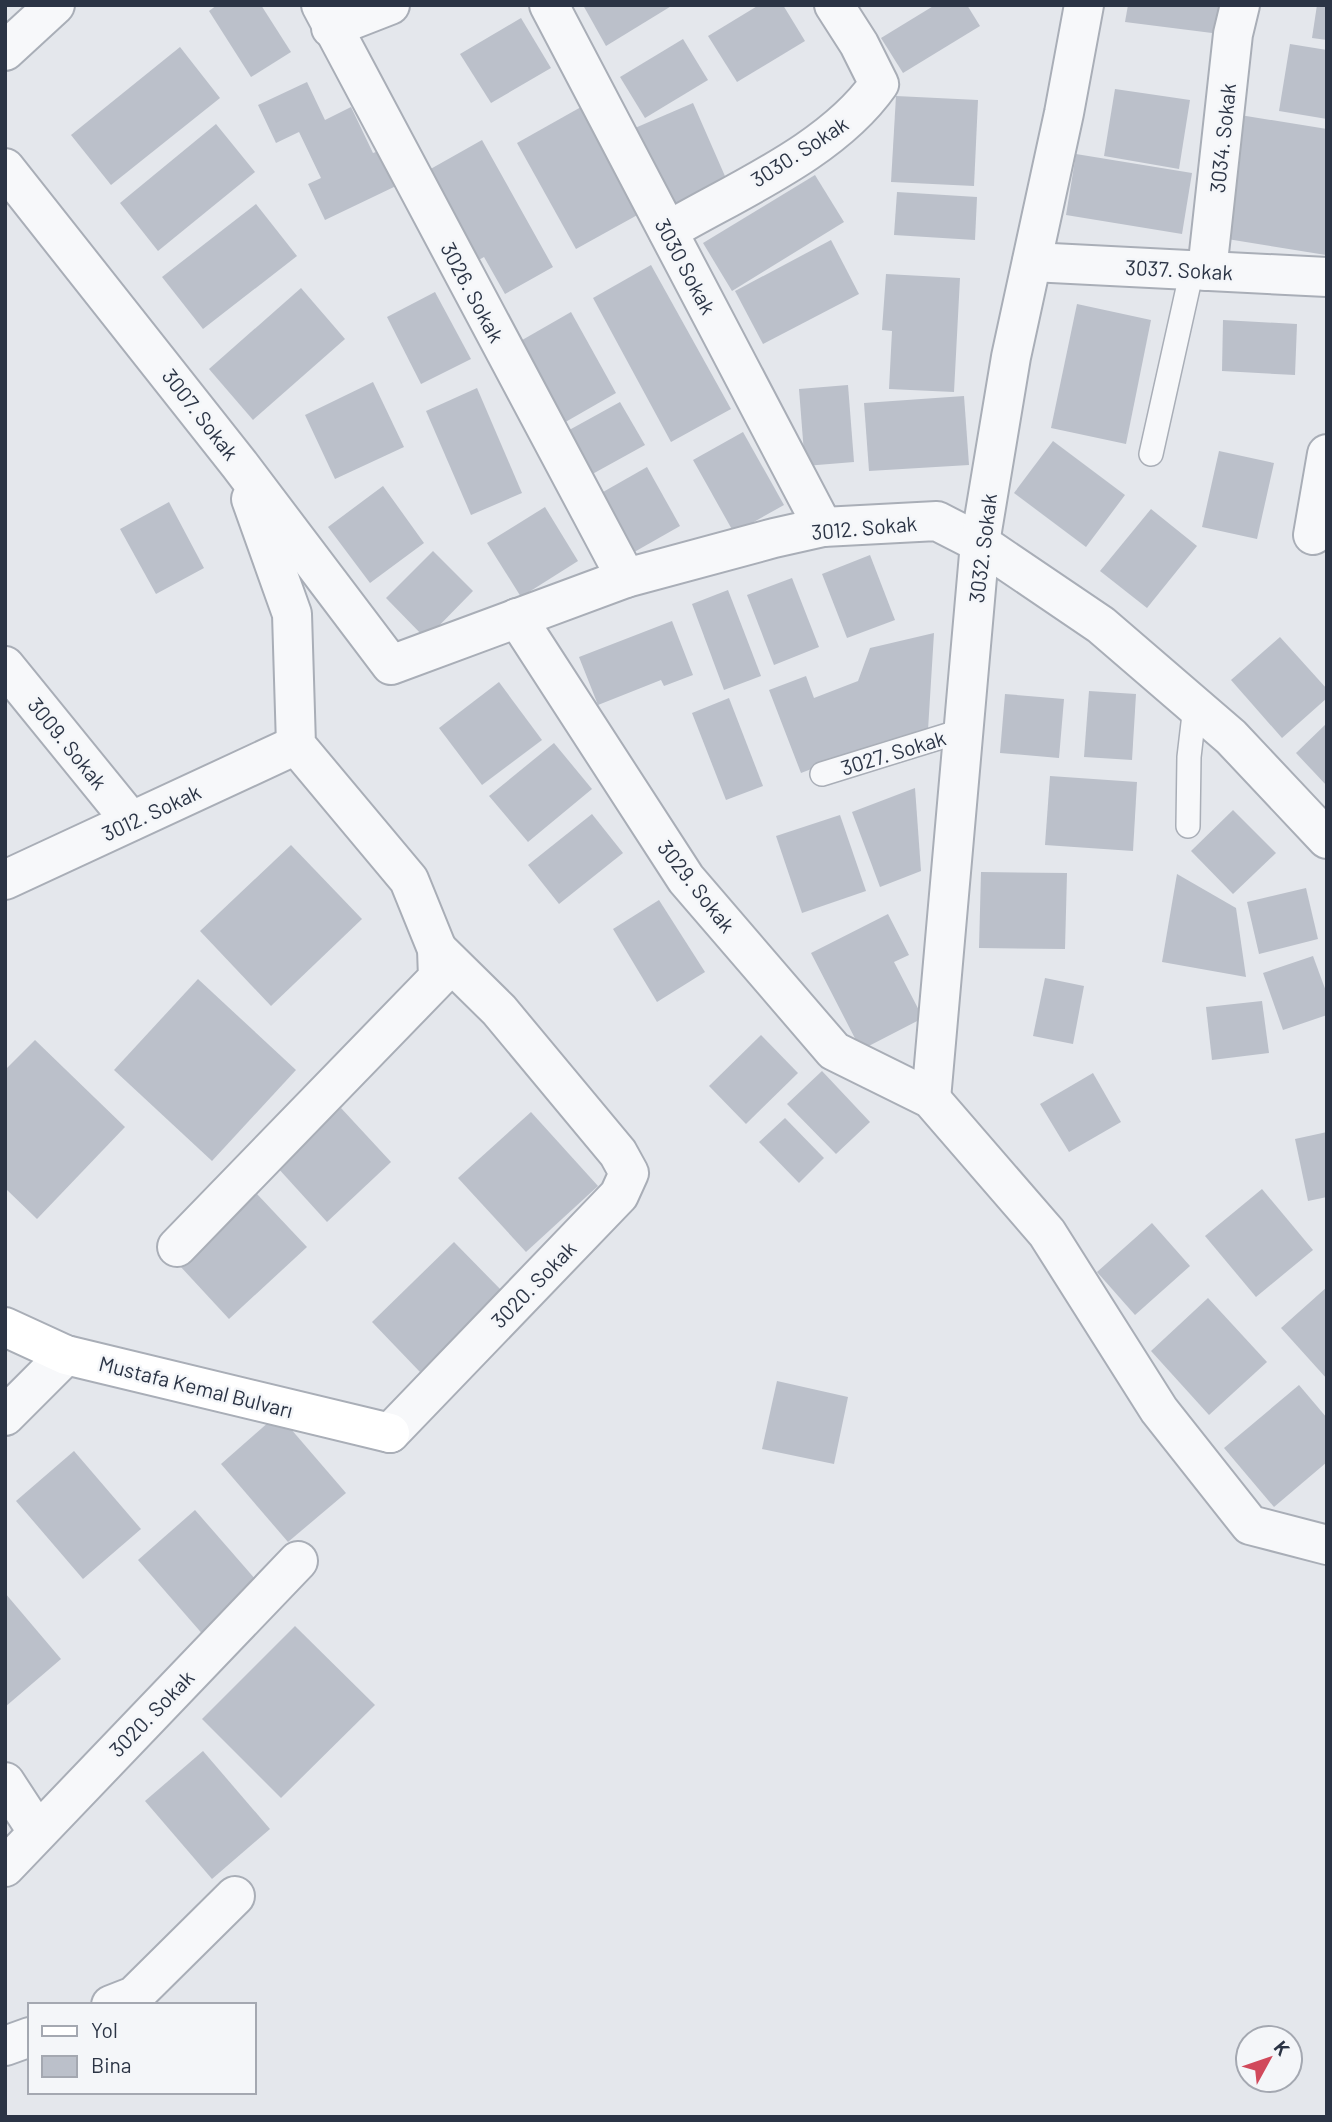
<svg xmlns="http://www.w3.org/2000/svg" width="1332" height="2122" font-family="Barlow,sans-serif">
  <rect width="100%" height="100%" fill="#e4e7ec"/>
  <!-- building -->
  <g fill="#bbc0ca">
    <path d="M 217,5 L 261,5 L 291,52 L 251,77 L 209,11 Z"/>
    <path d="M 583,5 L 673,5 L 606,46 Z"/>
    <path d="M 759,5 L 783,5 L 805,41 L 737,82 L 708,36 Z"/>
    <path d="M 935,5 L 967,5 L 980,26 L 903,73 L 881,38 Z"/>
    <path d="M 1128,5 L 1224,5 L 1220,34 L 1125,22 Z"/>
    <path d="M 1317,5 L 1327,5 L 1327,40 L 1312,38 Z"/>
    <path d="M 521,18 L 551,68 L 491,103 L 460,54 Z"/>
    <path d="M 683,39 L 708,80 L 645,118 L 620,77 Z"/>
    <path d="M 1290,44 L 1327,50 L 1327,119 L 1279,111 Z"/>
    <path d="M 180,47 L 220,98 L 111,185 L 71,135 Z"/>
    <path d="M 307,82 L 325,120 L 351,107 L 373,153 L 379,151 L 396,186 L 325,220 L 308,184 L 321,178 L 299,132 L 276,143 L 258,105 Z"/>
    <path d="M 1115,89 L 1190,100 L 1179,169 L 1104,156 Z"/>
    <path d="M 896,96 L 978,100 L 974,186 L 891,182 Z"/>
    <path d="M 693,103 L 728,183 L 663,211 L 628,131 Z"/>
    <path d="M 581,107 L 641,213 L 576,249 L 517,143 Z"/>
    <path d="M 1240,115 L 1327,129 L 1326,255 L 1221,238 Z"/>
    <path d="M 216,124 L 255,172 L 158,251 L 120,203 Z"/>
    <path d="M 482,140 L 553,267 L 505,294 L 484,257 L 477,261 L 427,171 Z"/>
    <path d="M 1076,154 L 1192,173 L 1182,234 L 1066,215 Z"/>
    <path d="M 815,175 L 844,222 L 732,291 L 703,243 Z"/>
    <path d="M 897,192 L 977,197 L 975,240 L 894,235 Z"/>
    <path d="M 256,204 L 297,256 L 203,329 L 162,277 Z"/>
    <path d="M 831,240 L 859,294 L 763,344 L 735,291 Z"/>
    <path d="M 651,265 L 731,409 L 671,442 L 593,298 Z"/>
    <path d="M 886,274 L 960,278 L 954,392 L 889,389 L 892,331 L 882,330 Z"/>
    <path d="M 301,288 L 345,339 L 253,420 L 209,369 Z"/>
    <path d="M 435,292 L 471,359 L 421,384 L 387,317 Z"/>
    <path d="M 1077,304 L 1151,320 L 1126,444 L 1051,428 Z"/>
    <path d="M 571,312 L 616,393 L 562,424 L 517,343 Z"/>
    <path d="M 1223,320 L 1297,324 L 1295,375 L 1222,371 Z"/>
    <path d="M 373,382 L 404,447 L 335,479 L 305,415 Z"/>
    <path d="M 848,385 L 854,462 L 805,466 L 799,389 Z"/>
    <path d="M 477,388 L 522,493 L 471,515 L 426,411 Z"/>
    <path d="M 964,396 L 969,465 L 869,471 L 864,403 Z"/>
    <path d="M 620,402 L 645,445 L 587,477 L 562,434 Z"/>
    <path d="M 743,432 L 784,505 L 734,533 L 693,460 Z"/>
    <path d="M 1053,441 L 1125,495 L 1086,547 L 1014,493 Z"/>
    <path d="M 1219,451 L 1274,463 L 1257,539 L 1202,527 Z"/>
    <path d="M 647,467 L 680,526 L 629,555 L 596,496 Z"/>
    <path d="M 383,486 L 424,543 L 370,583 L 328,527 Z"/>
    <path d="M 169,502 L 204,568 L 156,594 L 120,529 Z"/>
    <path d="M 545,507 L 578,561 L 521,597 L 487,543 Z"/>
    <path d="M 1151,509 L 1197,546 L 1147,608 L 1100,571 Z"/>
    <path d="M 433,551 L 473,591 L 426,639 L 386,598 Z"/>
    <path d="M 870,555 L 895,620 L 847,638 L 822,574 Z"/>
    <path d="M 792,578 L 819,647 L 774,665 L 747,595 Z"/>
    <path d="M 728,590 L 761,676 L 724,690 L 692,604 Z"/>
    <path d="M 672,621 L 693,675 L 664,686 L 661,680 L 598,705 L 579,657 Z"/>
    <path d="M 934,633 L 928,730 L 882,742 L 801,773 L 769,690 L 806,676 L 814,698 L 858,681 L 870,648 Z"/>
    <path d="M 1280,637 L 1327,689 L 1327,698 L 1282,738 L 1231,680 Z"/>
    <path d="M 499,682 L 542,740 L 482,785 L 439,728 Z"/>
    <path d="M 1089,691 L 1136,694 L 1132,760 L 1084,757 Z"/>
    <path d="M 1005,694 L 1064,699 L 1059,758 L 1000,753 Z"/>
    <path d="M 729,698 L 763,786 L 726,800 L 692,713 Z"/>
    <path d="M 1327,723 L 1327,786 L 1296,753 Z"/>
    <path d="M 554,743 L 592,789 L 528,842 L 489,796 Z"/>
    <path d="M 1050,776 L 1137,782 L 1133,851 L 1045,845 Z"/>
    <path d="M 915,788 L 921,871 L 880,887 L 852,812 Z"/>
    <path d="M 1233,810 L 1276,853 L 1233,894 L 1191,851 Z"/>
    <path d="M 592,814 L 623,853 L 559,904 L 528,865 Z"/>
    <path d="M 840,815 L 866,891 L 802,913 L 776,836 Z"/>
    <path d="M 291,845 L 362,919 L 271,1006 L 200,931 Z"/>
    <path d="M 981,872 L 1067,873 L 1065,949 L 979,948 Z"/>
    <path d="M 1177,874 L 1236,908 L 1246,977 L 1162,962 Z"/>
    <path d="M 1306,888 L 1318,939 L 1259,954 L 1247,902 Z"/>
    <path d="M 659,900 L 705,972 L 657,1002 L 613,929 Z"/>
    <path d="M 888,914 L 909,955 L 894,962 L 923,1018 L 861,1050 L 811,953 Z"/>
    <path d="M 1313,956 L 1327,994 L 1327,1015 L 1283,1030 L 1263,973 Z"/>
    <path d="M 1045,978 L 1084,986 L 1073,1044 L 1033,1036 Z"/>
    <path d="M 198,979 L 296,1070 L 212,1161 L 114,1070 Z"/>
    <path d="M 1262,1001 L 1269,1053 L 1212,1060 L 1206,1007 Z"/>
    <path d="M 761,1035 L 798,1073 L 746,1124 L 709,1086 Z"/>
    <path d="M 35,1040 L 125,1127 L 37,1219 L 5,1188 L 5,1070 Z"/>
    <path d="M 822,1071 L 870,1122 L 836,1154 L 787,1104 Z"/>
    <path d="M 1093,1073 L 1121,1122 L 1069,1152 L 1040,1104 Z"/>
    <path d="M 341,1108 L 391,1162 L 327,1222 L 277,1167 Z"/>
    <path d="M 531,1112 L 598,1186 L 526,1252 L 458,1178 Z"/>
    <path d="M 785,1118 L 824,1158 L 799,1183 L 759,1142 Z"/>
    <path d="M 1327,1132 L 1327,1197 L 1308,1201 L 1295,1139 Z"/>
    <path d="M 1262,1189 L 1313,1250 L 1256,1297 L 1205,1236 Z"/>
    <path d="M 257,1194 L 307,1247 L 229,1319 L 180,1266 Z"/>
    <path d="M 1152,1223 L 1190,1266 L 1135,1315 L 1097,1272 Z"/>
    <path d="M 454,1242 L 503,1292 L 420,1372 L 372,1322 Z"/>
    <path d="M 1327,1287 L 1327,1379 L 1281,1328 Z"/>
    <path d="M 1208,1298 L 1267,1362 L 1209,1415 L 1151,1351 Z"/>
    <path d="M 777,1381 L 848,1397 L 834,1464 L 762,1449 Z"/>
    <path d="M 1299,1385 L 1327,1418 L 1327,1462 L 1274,1507 L 1224,1448 Z"/>
    <path d="M 278,1414 L 346,1493 L 288,1542 L 221,1464 Z"/>
    <path d="M 74,1451 L 141,1529 L 83,1579 L 16,1501 Z"/>
    <path d="M 195,1510 L 263,1588 L 205,1637 L 138,1560 Z"/>
    <path d="M 5,1593 L 61,1659 L 5,1707 Z"/>
    <path d="M 295,1626 L 375,1705 L 281,1798 L 202,1719 Z"/>
    <path d="M 203,1751 L 270,1829 L 212,1879 L 145,1801 Z"/>
  </g>
  <g fill="none" stroke-linecap="round" stroke-linejoin="round">
    <defs>
      <g id="lane">
        <path d="M 1151,454 L 1192,270"/>
        <path d="M 822,774 L 964,730"/>
        <path d="M 1188,826 L 1189,757 L 1195,706"/>
      </g>
      <g id="street">
        <path d="M 321,5 L 626,578"/>
        <path d="M 549,5 L 823,527"/>
        <path d="M 331,28 L 390,5"/>
        <path d="M 5,51 L 55,5"/>
        <path d="M 5,168 L 239,464 L 391,665 L 626,578 L 774,538 L 823,527 L 937,521 L 980,543 L 1101,625 L 1231,737 L 1327,839"/>
        <path d="M 668,231 C 738,190 832,151 879,84 L 859,44 L 834,5"/>
        <path d="M 1032,262 L 1327,277"/>
        <path d="M 1207,271 L 1233,34 L 1240,5"/>
        <path d="M 1313,535 L 1327,454"/>
        <path d="M 517,618 L 686,879 L 834,1051 L 931,1099 L 1047,1233 L 1159,1410 L 1250,1525 L 1327,1545"/>
        <path d="M 5,666 L 131,821"/>
        <path d="M 5,880 L 296,745"/>
        <path d="M 931,1099 L 980,543 L 1011,357 L 1064,113 L 1084,5"/>
        <path d="M 177,1247 L 438,978 L 437,949 L 409,880 L 296,745 L 292,614 L 251,499"/>
        <path d="M 5,1416 L 66,1355"/>
        <path d="M 390,1433 L 619,1195 L 629,1173 L 618,1153 L 499,1010 L 437,949"/>
        <path d="M 5,1782 L 37,1831"/>
        <path d="M 5,1867 L 298,1561"/>
        <path d="M 111,2005 L 134,1996 L 235,1896"/>
        <path d="M 5,2046 L 30,2037"/>
      </g>
      <path id="secondary" d="M 5,1327 L 66,1355 L 390,1433"/>
    </defs>
    <!-- lane casing -->
    <use href="#lane" stroke="#a9aeb7" stroke-width="26"/>
    <!-- street casing -->
    <use href="#street" stroke="#a9aeb7" stroke-width="42"/>
    <!-- secondary casing -->
    <use href="#secondary" stroke="#a9aeb7" stroke-width="42"/>
    <!-- lane -->
    <use href="#lane" stroke="#f7f8fa" stroke-width="23"/>
    <!-- street -->
    <use href="#street" stroke="#f7f8fa" stroke-width="38"/>
    <!-- secondary -->
    <use href="#secondary" stroke="#fff" stroke-width="38"/>
  </g>
  <g text-anchor="middle" dominant-baseline="central" stroke-width="5" stroke-linejoin="round" paint-order="stroke">
    <!-- street labels -->
    <g font-size="21" fill="#2b3445" stroke="#f4f6f9">
      <text transform="translate(1222 138) rotate(-84)">3034. Sokak</text>
      <text transform="translate(799 151) rotate(-33)">3030. Sokak</text>
      <text transform="translate(686 266) rotate(62)">3030 Sokak</text>
      <text transform="translate(1179 269) rotate(3)">3037. Sokak</text>
      <text transform="translate(473 292) rotate(62)">3026. Sokak</text>
      <text transform="translate(201 414) rotate(52)">3007. Sokak</text>
      <text transform="translate(864 527) rotate(-5)">3012. Sokak</text>
      <text transform="translate(982 548) rotate(-83)">3032. Sokak</text>
      <text transform="translate(68 743) rotate(51)">3009. Sokak</text>
      <text transform="translate(893 752) rotate(-17)">3027. Sokak</text>
      <text transform="translate(151 812) rotate(-25)">3012. Sokak</text>
      <text transform="translate(697 886) rotate(52)">3029. Sokak</text>
      <text transform="translate(533 1284) rotate(-46)">3020. Sokak</text>
      <text transform="translate(196 1386) rotate(14)">Mustafa Kemal Bulvarı</text>
      <text transform="translate(151 1713) rotate(-46)">3020. Sokak</text>
    </g>
  </g>
  <!-- border -->
  <rect width="1332" height="2122" fill="none" stroke="#2b3445" stroke-width="14"/>
  <!-- legend -->
  <rect x="28" y="2003" width="228" height="91" fill="#f4f6f9" stroke="#a4a8b1" stroke-width="2"/>
  <rect x="42" y="2026" width="35" height="10" fill="#ffffff" stroke="#a4a8b1" stroke-width="2"/>
  <text x="91" y="2038" font-size="21" fill="#2b3445">Yol</text>
  <rect x="42" y="2056" width="35" height="21" fill="#bbc0ca" stroke="#a4a8b1" stroke-width="2"/>
  <text x="91" y="2073" font-size="21" fill="#2b3445">Bina</text>
  <!-- north arrow -->
  <g transform="translate(1269 2059) rotate(50)"><circle r="33" fill="#f4f6f9" stroke="#a4a8b1" stroke-width="2"/>
  <path d="M0-5L12 26L0 18L-12 26Z" fill="#d1495b"/>
  <text y="-10" font-size="19" font-weight="bold" text-anchor="middle" fill="#2b3445">K</text>
  </g>
</svg>
